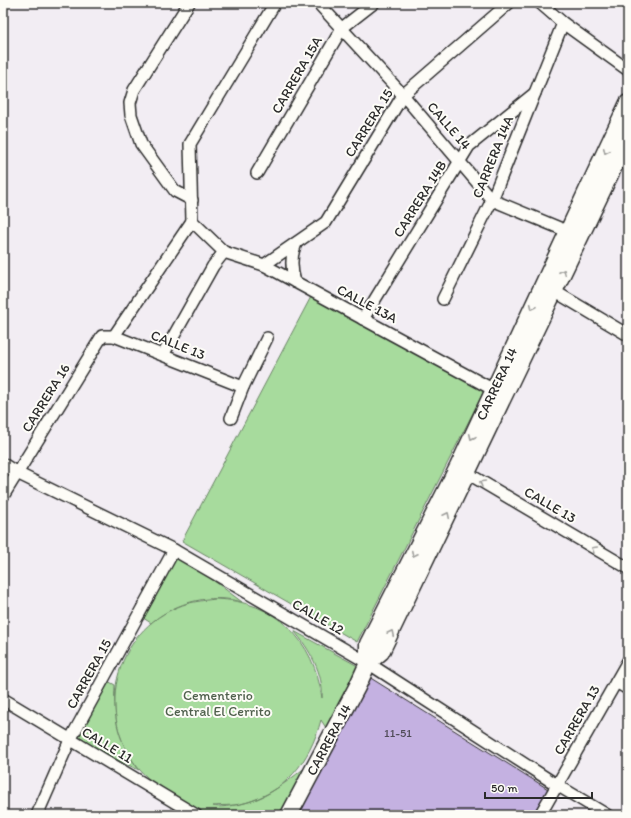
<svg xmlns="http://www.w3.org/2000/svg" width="631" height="818" font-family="Itim,sans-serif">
  <rect width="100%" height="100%" fill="#f2edf3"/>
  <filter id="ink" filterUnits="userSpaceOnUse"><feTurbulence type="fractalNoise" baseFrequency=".025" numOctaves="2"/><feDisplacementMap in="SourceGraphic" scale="8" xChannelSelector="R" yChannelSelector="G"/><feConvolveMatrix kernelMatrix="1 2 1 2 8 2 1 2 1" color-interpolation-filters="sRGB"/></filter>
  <g filter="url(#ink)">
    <!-- green -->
    <g fill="#a7db9d" stroke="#698364">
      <path d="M 313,293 L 487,385 L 357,642 L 182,541 Z"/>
      <path d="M 176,552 L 242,602 C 210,593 176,602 151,623 L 140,616 Z"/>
      <path d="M 216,599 C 276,601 314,640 322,698 C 324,674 309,648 294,631 L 365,670 L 330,734 L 321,720 C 310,761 285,794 241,804 C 232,806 222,805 213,806 C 220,808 228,806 235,805 C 267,800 290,779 315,760 L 286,815 C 267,815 249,815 231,815 C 223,815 214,816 207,815 C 199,814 186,802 178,798 C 164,790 150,782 139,769 C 92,712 116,624 189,603 C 198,601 207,600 216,599 Z"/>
      <path d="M 106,680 L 115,685 C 113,720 118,741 139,770 L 72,739 Z"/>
    </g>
    <!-- building -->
    <path fill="#c4b1e1" stroke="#2b2b2b" d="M 369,677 L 548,789 L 533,815 L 294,815 Z"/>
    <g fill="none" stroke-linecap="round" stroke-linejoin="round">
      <defs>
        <g id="street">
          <path d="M 189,3 L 134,90 L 130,103 L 131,115 L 141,144 L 175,191 L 192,200"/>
          <path d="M 275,3 L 190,144 L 192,221 L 224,252 L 264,265 L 494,390"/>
          <path d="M 318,3 L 403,95 L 492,200 L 574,234"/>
          <path d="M 540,3 L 563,23 L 628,70"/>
          <path d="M 257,173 L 342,28 L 374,3"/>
          <path d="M 264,265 L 326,222 L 403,95 L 509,3"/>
          <path d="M 295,282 C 291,269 290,257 296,243"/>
          <path d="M 549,288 L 628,335"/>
          <path d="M 443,299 L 492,200 L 563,23"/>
          <path d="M 363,319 L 469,146 L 535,93"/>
          <path d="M 114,336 L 192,221"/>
          <path d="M 163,355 L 213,266 L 224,252"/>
          <path d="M 231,418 L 243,387 L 267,338"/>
          <path d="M 3,464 L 17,473 L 174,550 L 368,663 L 557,785 L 607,815"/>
          <path d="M 462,470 L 628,568"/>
          <path d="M 3,496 L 102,336 L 114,336 L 243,387"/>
          <path d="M 616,682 L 628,689"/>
          <path d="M 3,699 L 196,815"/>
          <path d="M 37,815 L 70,740 L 174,550"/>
          <path d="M 540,815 L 628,661"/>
        </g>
        <g id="secondary">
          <path d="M 368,663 L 381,652 L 628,137"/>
          <path d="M 289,815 L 357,687 L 368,663 L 368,644 L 458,467 L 628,103"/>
        </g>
      </defs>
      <!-- street casing -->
      <use href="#street" stroke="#2b2b2b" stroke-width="14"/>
      <!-- secondary casing -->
      <use href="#secondary" stroke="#2b2b2b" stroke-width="19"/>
      <!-- street -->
      <use href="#street" stroke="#fdfcf7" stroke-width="11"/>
      <!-- secondary -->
      <use href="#secondary" stroke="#fdfcf7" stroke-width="16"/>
    </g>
    <!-- one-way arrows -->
    <defs><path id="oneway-chevron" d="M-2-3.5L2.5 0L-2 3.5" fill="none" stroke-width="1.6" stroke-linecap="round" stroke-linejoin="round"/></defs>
    <g stroke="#9e9e9b">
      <use href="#oneway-chevron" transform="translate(606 151) rotate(115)"/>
      <use href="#oneway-chevron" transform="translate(563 272) rotate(-65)"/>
      <use href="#oneway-chevron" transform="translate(533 307) rotate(115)"/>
      <use href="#oneway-chevron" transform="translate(472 437) rotate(115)"/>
      <use href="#oneway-chevron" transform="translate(482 483) rotate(-150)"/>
      <use href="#oneway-chevron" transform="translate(447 515) rotate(-64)"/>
      <use href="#oneway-chevron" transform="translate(594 549) rotate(-150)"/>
      <use href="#oneway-chevron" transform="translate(414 554) rotate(117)"/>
      <use href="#oneway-chevron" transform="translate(391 633) rotate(-64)"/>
    </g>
  </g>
  <g text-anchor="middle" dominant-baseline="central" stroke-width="4" stroke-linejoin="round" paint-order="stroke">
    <!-- number labels -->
    <g font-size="12" fill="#514c58">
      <text x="398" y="733">11-51</text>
    </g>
    <!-- street labels -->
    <g font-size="14" fill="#2b2b2b" stroke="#fdfcf7">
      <text transform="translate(297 75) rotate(-60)">CARRERA 15A</text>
      <text transform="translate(369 123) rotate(-58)">CARRERA 15</text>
      <text transform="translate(449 126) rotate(49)">CALLE 14</text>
      <text transform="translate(493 157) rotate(-68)">CARRERA 14A</text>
      <text transform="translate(420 199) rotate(-58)">CARRERA 14B</text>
      <text transform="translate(367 304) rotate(28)">CALLE 13A</text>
      <text transform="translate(178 345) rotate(22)">CALLE 13</text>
      <text transform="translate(497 384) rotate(-65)">CARRERA 14</text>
      <text transform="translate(46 398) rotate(-58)">CARRERA 16</text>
      <text transform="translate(550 505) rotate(30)">CALLE 13</text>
      <text transform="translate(318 617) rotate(30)">CALLE 12</text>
      <text transform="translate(89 674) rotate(-61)">CARRERA 15</text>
      <text transform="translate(577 720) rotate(-60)">CARRERA 13</text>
      <text transform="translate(329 740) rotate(-62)">CARRERA 14</text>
      <text transform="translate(107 745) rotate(31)">CALLE 11</text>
    </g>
    <!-- park labels -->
    <g font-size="14" fill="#50604d" stroke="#fdfcf7">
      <text x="218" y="695">Cementerio<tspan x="218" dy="16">Central El Cerrito</tspan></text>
    </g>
  </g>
  <!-- margin -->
  <rect width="631" height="818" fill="none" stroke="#fdfcf7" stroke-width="16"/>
  <rect x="8" y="8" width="615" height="802" fill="none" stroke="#2b2b2b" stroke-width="1.5" filter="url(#ink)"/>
  <!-- scale -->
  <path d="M485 792v6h107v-6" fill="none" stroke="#2b2b2b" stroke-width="2"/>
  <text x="491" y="792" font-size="12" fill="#2b2b2b" stroke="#fdfcf7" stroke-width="3" paint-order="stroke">50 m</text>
</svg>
